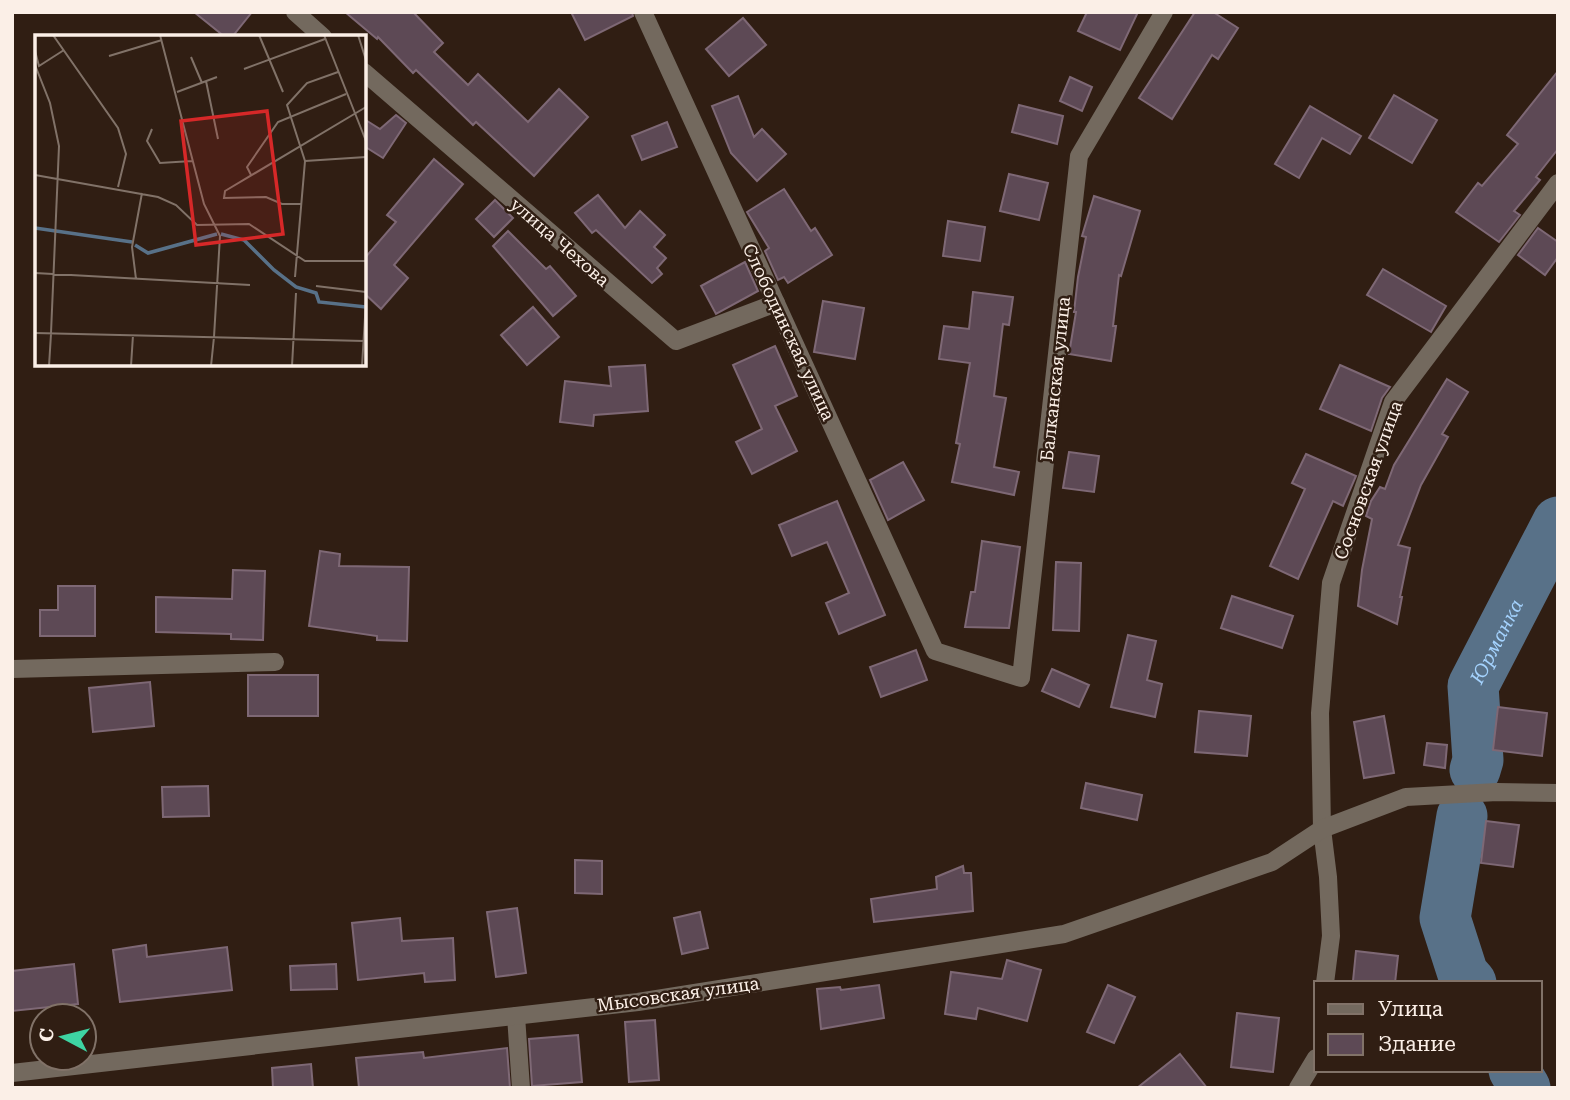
<svg xmlns="http://www.w3.org/2000/svg" width="1570" height="1100" font-family="'Roboto Serif',serif">
  <rect width="100%" height="100%" fill="#301e13"/>
  <g fill="none" stroke-linecap="round" stroke-linejoin="round">
    <!-- river -->
    <g stroke="#587188" stroke-width="51">
      <path id="s1" d="M 1475,770 L 1478,760 L 1473,686 L 1558,522"/>
      <path d="M 1462,816 L 1445,918 L 1463,974 L 1471,983"/>
      <path d="M 1514,1070 L 1525,1088"/>
    </g>
  </g>
  <!-- building -->
  <g fill="#5d4955" stroke="#7e6875" stroke-width="2">
    <path d="M 194,12 L 252,12 L 232,37 L 225,37 Z"/>
    <path d="M 345,12 L 413,12 L 443,43 L 434,52 L 468,85 L 478,74 L 528,122 L 559,89 L 588,117 L 534,176 L 476,122 L 473,125 L 416,70 L 413,73 L 378,37 L 377,39 Z"/>
    <path d="M 571,12 L 632,12 L 633,16 L 585,40 Z"/>
    <path d="M 1087,12 L 1138,12 L 1120,50 L 1078,31 Z"/>
    <path d="M 1195,12 L 1213,12 L 1238,28 L 1218,59 L 1212,55 L 1172,119 L 1139,98 Z"/>
    <path d="M 743,18 L 766,45 L 729,76 L 706,49 Z"/>
    <path d="M 1558,71 L 1558,149 L 1536,177 L 1540,180 L 1514,211 L 1520,215 L 1499,242 L 1456,212 L 1478,183 L 1482,186 L 1518,144 L 1507,135 Z"/>
    <path d="M 1070,77 L 1092,87 L 1082,111 L 1060,101 Z"/>
    <path d="M 1394,95 L 1437,120 L 1412,163 L 1369,138 Z"/>
    <path d="M 738,96 L 754,137 L 762,129 L 786,154 L 757,181 L 731,153 L 712,106 Z"/>
    <path d="M 1019,105 L 1063,116 L 1057,144 L 1012,132 Z"/>
    <path d="M 1310,106 L 1361,136 L 1350,154 L 1322,138 L 1299,178 L 1275,164 Z"/>
    <path d="M 396,115 L 406,123 L 383,158 L 364,146 L 364,119 L 380,129 Z"/>
    <path d="M 667,122 L 677,147 L 642,160 L 632,136 Z"/>
    <path d="M 434,159 L 463,184 L 394,265 L 408,278 L 381,309 L 364,293 L 364,259 L 396,222 L 387,215 Z"/>
    <path d="M 1009,174 L 1048,183 L 1039,220 L 1000,211 Z"/>
    <path d="M 784,189 L 811,231 L 815,228 L 832,255 L 788,283 L 784,277 L 778,280 L 765,251 L 769,248 L 747,212 Z"/>
    <path d="M 598,195 L 625,228 L 640,211 L 665,235 L 654,247 L 666,258 L 657,268 L 662,274 L 652,283 L 596,230 L 592,233 L 575,213 Z"/>
    <path d="M 1094,196 L 1140,211 L 1121,276 L 1119,275 L 1113,326 L 1116,326 L 1111,361 L 1069,354 L 1076,312 L 1074,312 L 1078,277 L 1086,237 L 1082,236 Z"/>
    <path d="M 495,200 L 513,218 L 494,237 L 476,219 Z"/>
    <path d="M 948,221 L 985,227 L 980,261 L 943,256 Z"/>
    <path d="M 1538,228 L 1558,242 L 1558,257 L 1545,275 L 1518,255 Z"/>
    <path d="M 508,231 L 546,269 L 550,266 L 576,296 L 553,316 L 493,246 Z"/>
    <path d="M 745,262 L 758,291 L 716,314 L 701,286 Z"/>
    <path d="M 1383,269 L 1446,306 L 1431,332 L 1367,295 Z"/>
    <path d="M 973,292 L 1013,297 L 1009,325 L 1003,324 L 994,396 L 1006,398 L 994,467 L 1019,472 L 1014,495 L 952,482 L 960,444 L 956,443 L 970,363 L 939,359 L 944,326 L 969,329 Z"/>
    <path d="M 823,301 L 864,308 L 855,359 L 814,352 Z"/>
    <path d="M 533,307 L 559,337 L 527,365 L 501,335 Z"/>
    <path d="M 775,346 L 797,396 L 775,406 L 797,451 L 752,474 L 736,442 L 762,429 L 733,365 Z"/>
    <path d="M 645,365 L 648,411 L 594,415 L 593,426 L 560,422 L 565,381 L 611,386 L 609,367 Z"/>
    <path d="M 1340,365 L 1390,387 L 1382,398 L 1371,431 L 1320,409 Z"/>
    <path d="M 1447,379 L 1468,392 L 1442,434 L 1448,437 L 1421,485 L 1398,545 L 1410,548 L 1400,597 L 1402,597 L 1397,624 L 1358,606 L 1362,570 L 1372,519 L 1366,516 L 1371,501 L 1380,487 L 1385,489 L 1394,465 Z"/>
    <path d="M 1069,452 L 1099,456 L 1094,492 L 1063,488 Z"/>
    <path d="M 1306,454 L 1356,476 L 1343,506 L 1333,501 L 1298,579 L 1270,566 L 1305,489 L 1292,483 Z"/>
    <path d="M 903,462 L 924,500 L 888,520 L 870,480 Z"/>
    <path d="M 837,501 L 885,615 L 839,634 L 826,603 L 849,593 L 827,542 L 792,556 L 779,525 Z"/>
    <path d="M 982,541 L 1020,547 L 1009,628 L 965,627 L 971,592 L 975,592 Z"/>
    <path d="M 320,551 L 340,554 L 339,566 L 409,567 L 407,641 L 377,640 L 377,636 L 309,626 Z"/>
    <path d="M 1056,562 L 1081,563 L 1079,631 L 1053,630 Z"/>
    <path d="M 233,570 L 265,571 L 263,640 L 231,639 L 231,634 L 156,632 L 156,597 L 232,599 Z"/>
    <path d="M 58,586 L 95,586 L 95,636 L 40,636 L 40,610 L 58,610 Z"/>
    <path d="M 1232,596 L 1293,616 L 1282,648 L 1221,628 Z"/>
    <path d="M 1128,635 L 1156,641 L 1147,680 L 1162,684 L 1155,717 L 1111,707 Z"/>
    <path d="M 916,650 L 927,680 L 881,697 L 870,667 Z"/>
    <path d="M 1052,669 L 1089,685 L 1079,707 L 1042,691 Z"/>
    <rect x="248" y="675" width="70" height="41"/>
    <path d="M 150,682 L 154,726 L 93,732 L 89,688 Z"/>
    <path d="M 1498,707 L 1547,713 L 1542,756 L 1493,750 Z"/>
    <path d="M 1199,711 L 1251,716 L 1247,756 L 1195,752 Z"/>
    <path d="M 1384,716 L 1394,773 L 1364,778 L 1354,722 Z"/>
    <path d="M 1427,743 L 1447,745 L 1445,768 L 1424,765 Z"/>
    <path d="M 1086,783 L 1142,795 L 1137,820 L 1081,808 Z"/>
    <path d="M 208,786 L 209,816 L 163,817 L 162,787 Z"/>
    <path d="M 1486,821 L 1519,825 L 1513,867 L 1481,863 Z"/>
    <path d="M 575,860 L 602,861 L 602,894 L 575,893 Z"/>
    <path d="M 963,866 L 964,873 L 971,873 L 973,911 L 874,922 L 871,899 L 937,889 L 936,877 Z"/>
    <path d="M 517,908 L 526,973 L 496,977 L 487,912 Z"/>
    <path d="M 700,912 L 708,948 L 682,954 L 674,918 Z"/>
    <path d="M 400,918 L 402,941 L 453,938 L 455,980 L 425,982 L 424,973 L 358,980 L 352,923 Z"/>
    <path d="M 146,945 L 147,957 L 227,947 L 232,990 L 120,1002 L 113,950 Z"/>
    <path d="M 1356,951 L 1398,956 L 1395,983 L 1353,981 Z"/>
    <path d="M 1007,960 L 1041,970 L 1027,1021 L 978,1008 L 976,1019 L 945,1014 L 951,972 L 1002,979 Z"/>
    <path d="M 74,964 L 78,1004 L 12,1011 L 12,971 Z"/>
    <path d="M 336,964 L 337,989 L 291,990 L 290,966 Z"/>
    <path d="M 879,985 L 884,1018 L 821,1029 L 817,989 L 840,987 L 841,990 Z"/>
    <path d="M 1108,985 L 1135,997 L 1114,1043 L 1087,1032 Z"/>
    <path d="M 1237,1013 L 1279,1018 L 1273,1072 L 1231,1067 Z"/>
    <path d="M 655,1020 L 659,1080 L 629,1082 L 625,1022 Z"/>
    <path d="M 578,1035 L 582,1082 L 532,1086 L 529,1039 Z"/>
    <path d="M 507,1048 L 510,1088 L 359,1088 L 356,1058 L 423,1052 L 424,1058 Z"/>
    <path d="M 1180,1054 L 1207,1088 L 1137,1088 Z"/>
    <path d="M 311,1064 L 313,1088 L 273,1088 L 272,1068 Z"/>
  </g>
  <g fill="none" stroke-linecap="round" stroke-linejoin="round">
    <!-- minor -->
    <g stroke="#73695e" stroke-width="18">
      <path d="M 295,12 L 323,37"/>
      <path d="M 643,12 L 935,651 L 1021,678 L 1079,156 L 1164,12"/>
      <path d="M 364,72 L 676,341 L 776,303"/>
      <path d="M 12,669 L 275,662"/>
      <path d="M 1325,983 L 1331,936 L 1328,877 L 1322,829 L 1320,713 L 1331,583 L 1393,402 L 1558,183"/>
      <path d="M 516,1016 L 521,1088"/>
      <path d="M 12,1073 L 638,1002 L 1064,934 L 1272,862 L 1322,829 L 1406,797 L 1497,792 L 1558,793"/>
      <path d="M 1298,1088 L 1316,1058"/>
    </g>
  </g>
  <g text-anchor="middle" dominant-baseline="central" stroke-width="5" stroke-linejoin="round" paint-order="stroke">
    <!-- street labels -->
    <g font-size="18" fill="#fbefe7" stroke="#301e13">
      <text transform="translate(560 242) rotate(41)">улица Чехова</text>
      <text transform="translate(789 332) rotate(65)">Слободинская улица</text>
      <text transform="translate(1055 379) rotate(-84)">Балканская улица</text>
      <text transform="translate(1368 480) rotate(-70)">Сосновская улица</text>
      <text transform="translate(678 994) rotate(-8)">Мысовская улица</text>
    </g>
    <!-- water labels -->
    <g font-size="19" font-style="italic" fill="#a4d2fd" stroke="#301e13">
      <text stroke="none"><textPath href="#s1" startOffset="135">Юрманка</textPath></text>
    </g>
  </g>
  <!-- overview -->
  <g transform="translate(35 35)">
    <rect width="331" height="331" fill="#301e13"/>
    <path fill="none" stroke="#587188" stroke-width="3.5" d="M 0,193 L 97,207M 186,199 L 209,205 L 239,235 L 261,252 L 281,258 L 284,267 L 331,272M 100,210 L 113,218 L 182,199"/>
    <path fill="none" stroke="#817268" stroke-width="2" d="M 18,0 L 83,93 L 91,119 L 83,152M 125,0 L 169,169 L 185,201 L 179,302M 224,0 L 248,57M 289,0 L 331,106M 323,0 L 331,25M 0,16 L 4,31 L 29,15M 74,21 L 127,5M 156,22 L 167,48M 0,30 L 15,68 L 24,111 L 16,298M 209,34 L 290,4M 171,46 L 183,104M 142,57 L 182,42M 117,94 L 112,106 L 125,128 L 157,126M 270,126 L 331,122M 0,140 L 123,162 L 141,170 L 162,190 L 214,189 L 270,226 L 331,226M 216,140 L 212,132 L 243,87 L 311,59M 267,169 L 247,169 L 231,162 L 189,163 L 190,156 L 331,72M 0,238 L 215,250M 260,242 L 270,126 L 252,70 L 272,48 L 303,37M 101,244 L 97,212 L 107,158M 281,251 L 331,257M 0,298 L 329,306M 14,331 L 16,299M 96,331 L 98,300M 176,331 L 179,302M 257,331 L 261,258M 327,331 L 331,266"/>
    <path fill="#d62828" fill-opacity="0.15" stroke="#d62828" stroke-width="3.5" d="M 232,76 L 248,199 L 161,210 L 146,86 Z"/>
    <rect width="331" height="331" fill="none" stroke="#fbefe7" stroke-width="3.5"/>
  </g>
  <!-- border -->
  <rect width="1570" height="1100" fill="none" stroke="#fbefe7" stroke-width="28"/>
  <!-- legend -->
  <rect x="1314" y="981" width="228" height="91" fill="#301e13" stroke="#817268" stroke-width="2"/>
  <rect x="1328" y="1004" width="35" height="10" fill="#73695e" stroke="#817268" stroke-width="2"/>
  <text x="1378" y="1016" font-size="21" fill="#fbefe7">Улица</text>
  <rect x="1328" y="1034" width="35" height="21" fill="#5d4955" stroke="#817268" stroke-width="2"/>
  <text x="1378" y="1051" font-size="21" fill="#fbefe7">Здание</text>
  <!-- north arrow -->
  <g transform="translate(63 1037) rotate(277)"><circle r="33" fill="#301e13" stroke="#817268" stroke-width="2"/>
  <path d="M0-5L12 26L0 18L-12 26Z" fill="#3ed4a3"/>
  <text y="-10" font-size="19" font-weight="bold" text-anchor="middle" fill="#fbefe7">С</text>
  </g>
</svg>
